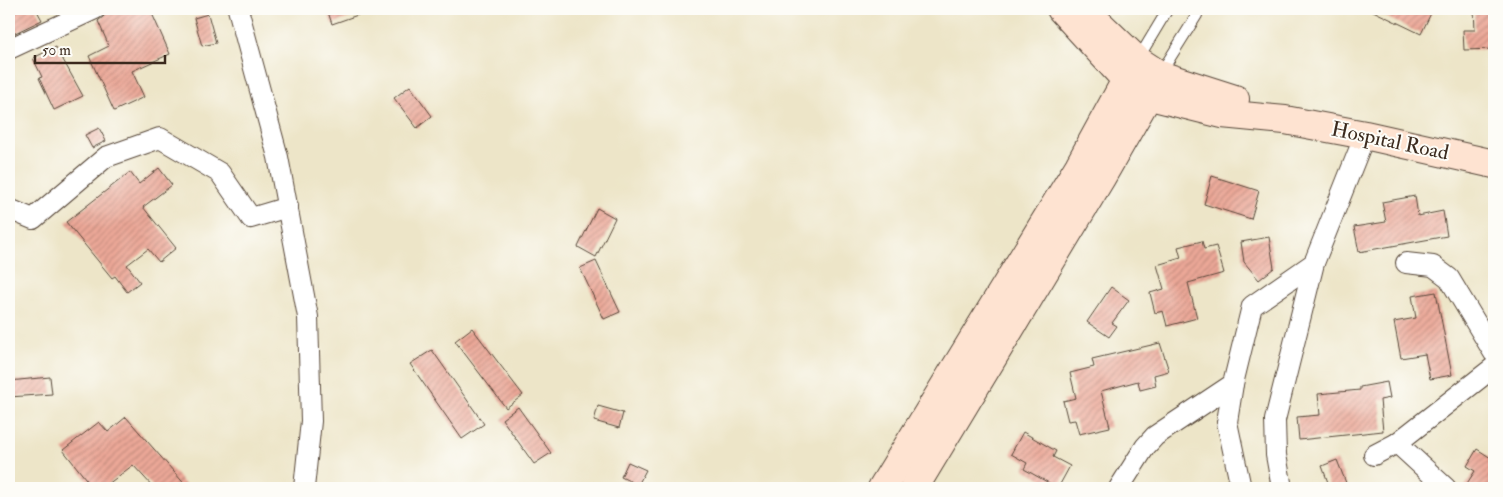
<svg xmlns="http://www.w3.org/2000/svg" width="1503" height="497" font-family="'IM FELL Double Pica',serif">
  <defs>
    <pattern id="building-hatch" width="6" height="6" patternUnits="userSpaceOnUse" patternTransform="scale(1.25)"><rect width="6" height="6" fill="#eca898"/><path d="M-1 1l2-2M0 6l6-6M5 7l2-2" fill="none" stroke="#c0897b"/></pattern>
  </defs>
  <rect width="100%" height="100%" fill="#fdfcf7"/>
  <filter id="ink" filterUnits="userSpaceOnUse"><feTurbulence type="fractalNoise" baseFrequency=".02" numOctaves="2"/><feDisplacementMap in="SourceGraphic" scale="10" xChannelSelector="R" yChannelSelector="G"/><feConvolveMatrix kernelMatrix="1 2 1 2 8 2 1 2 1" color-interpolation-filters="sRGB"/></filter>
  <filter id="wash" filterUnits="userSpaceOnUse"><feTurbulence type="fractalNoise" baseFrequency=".0096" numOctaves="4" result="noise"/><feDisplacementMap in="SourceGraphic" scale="20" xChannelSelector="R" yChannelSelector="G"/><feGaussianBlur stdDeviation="1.12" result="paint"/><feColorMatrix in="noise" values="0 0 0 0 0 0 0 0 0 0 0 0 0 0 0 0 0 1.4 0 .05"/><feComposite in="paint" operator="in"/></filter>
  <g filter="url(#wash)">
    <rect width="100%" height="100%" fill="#ede5c8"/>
    <g id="blocks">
      <!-- building -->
      <g fill="url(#building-hatch)">
        <path d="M 9,9 L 36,9 L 42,20 L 9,36 Z"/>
        <path d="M 107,9 L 150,9 L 170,54 L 132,71 L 144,97 L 114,111 L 89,56 L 109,46 L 98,21 L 104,16 Z"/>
        <path d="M 327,9 L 369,9 L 369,11 L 332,24 Z"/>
        <path d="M 1369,9 L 1433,9 L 1421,34 Z"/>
        <path d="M 1474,9 L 1494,9 L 1494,49 L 1464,50 L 1463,30 L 1475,30 Z"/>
        <path d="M 208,14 L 216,43 L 202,46 L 194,18 Z"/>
        <path d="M 56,47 L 83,96 L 54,110 L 39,78 L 42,77 L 33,58 Z"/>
        <path d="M 410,86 L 432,116 L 417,128 L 394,98 Z"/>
        <path d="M 99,128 L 106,141 L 92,148 L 85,135 Z"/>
        <path d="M 159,168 L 172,185 L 143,207 L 176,248 L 159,262 L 148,249 L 127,265 L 140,282 L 127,292 L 115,276 L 112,278 L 66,222 L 130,172 L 139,184 Z"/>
        <path d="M 1212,176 L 1259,191 L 1251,219 L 1204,204 Z"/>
        <path d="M 1415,196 L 1418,216 L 1443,211 L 1447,236 L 1359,252 L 1354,227 L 1386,222 L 1382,202 Z"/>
        <path d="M 597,208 L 615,218 L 596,257 L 578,247 Z"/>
        <path d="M 1269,237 L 1274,268 L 1259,280 L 1244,262 L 1241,242 Z"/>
        <path d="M 1202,241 L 1204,249 L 1216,246 L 1224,273 L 1188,283 L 1197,318 L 1167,326 L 1163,311 L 1155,313 L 1150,293 L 1164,289 L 1157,265 L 1181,258 L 1178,247 Z"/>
        <path d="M 596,261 L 620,312 L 604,319 L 580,268 Z"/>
        <path d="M 1111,287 L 1129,300 L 1112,323 L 1117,326 L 1109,337 L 1087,322 Z"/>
        <path d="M 1436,292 L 1452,375 L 1430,379 L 1425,354 L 1401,358 L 1394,322 L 1416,318 L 1412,296 Z"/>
        <path d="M 472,328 L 523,395 L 506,408 L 455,341 Z"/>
        <path d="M 1160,343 L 1169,371 L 1154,375 L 1156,386 L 1140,390 L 1138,381 L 1101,391 L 1110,427 L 1079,434 L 1075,420 L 1068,421 L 1063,401 L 1076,398 L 1070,373 L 1094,367 L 1092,359 Z"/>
        <path d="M 432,350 L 484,424 L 462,439 L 410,364 Z"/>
        <path d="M 50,377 L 52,394 L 9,397 L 9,381 Z"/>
        <path d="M 1387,382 L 1390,398 L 1380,400 L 1383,431 L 1299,440 L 1297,417 L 1320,415 L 1318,394 L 1360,390 L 1360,387 Z"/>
        <path d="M 598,406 L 623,413 L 619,428 L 594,421 Z"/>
        <path d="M 518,407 L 551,453 L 534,464 L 502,419 Z"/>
        <path d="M 126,417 L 188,488 L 154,488 L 133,465 L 103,488 L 93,488 L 63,450 L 99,422 L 108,432 Z"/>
        <path d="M 1023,432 L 1056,451 L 1053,457 L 1070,466 L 1058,488 L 1024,469 L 1027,463 L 1011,454 Z"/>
        <path d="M 1477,449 L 1494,460 L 1494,488 L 1464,488 L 1475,471 L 1467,466 Z"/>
        <path d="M 1337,460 L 1348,488 L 1330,488 L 1322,466 Z"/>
        <path d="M 628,462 L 646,470 L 638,485 L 621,477 Z"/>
      </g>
    </g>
  </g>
  <g filter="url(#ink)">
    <use href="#blocks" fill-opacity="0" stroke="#564638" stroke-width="1"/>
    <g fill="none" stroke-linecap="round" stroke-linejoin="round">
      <defs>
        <g id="lane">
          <path d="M 1138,59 L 1168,9"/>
          <path d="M 1160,74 L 1197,15 L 1197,9"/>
        </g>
        <g id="street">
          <path d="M 238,9 L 278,157 L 308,317 L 311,421 L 304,488"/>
          <path d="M 9,49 L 95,9"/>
          <path d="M 9,209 L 33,219 L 106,157 L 160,138 L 220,173 L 251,218 L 288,207"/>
          <path d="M 1406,263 L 1433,266 L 1449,278 L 1494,353"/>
          <path d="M 1397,443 L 1446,488"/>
          <path d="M 1374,455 L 1397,443 L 1494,367"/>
          <path d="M 1119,488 L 1145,447 L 1155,436 L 1233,384"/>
          <path d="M 1241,488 L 1227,422 L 1233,384 L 1252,306 L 1314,263"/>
          <path d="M 1282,488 L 1276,455 L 1275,420 L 1314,263 L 1365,135"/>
        </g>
        <g id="secondary">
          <path d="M 1061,9 L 1127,81 L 1150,96 L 1222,114 L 1285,120 L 1365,135 L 1494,164"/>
          <path d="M 1084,9 L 1137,60 L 1160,75 L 1235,99"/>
          <path d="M 882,488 L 1079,166 L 1137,60"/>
          <path d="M 914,488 L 1101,178 L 1160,75"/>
        </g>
      </defs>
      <!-- lane casing -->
      <use href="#lane" stroke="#564638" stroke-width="12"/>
      <!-- street casing -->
      <use href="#street" stroke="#564638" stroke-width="22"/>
      <!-- secondary casing -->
      <use href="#secondary" stroke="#564638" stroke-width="30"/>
      <!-- lane -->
      <use href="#lane" stroke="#fff" stroke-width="10"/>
      <!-- street -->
      <use href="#street" stroke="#fff" stroke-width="20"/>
      <!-- secondary -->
      <use href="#secondary" stroke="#fee3d1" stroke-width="28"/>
    </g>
  </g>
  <g text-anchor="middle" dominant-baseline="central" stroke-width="4" stroke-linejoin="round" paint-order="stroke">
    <!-- street labels -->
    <g font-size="21" fill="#3b2a1e" stroke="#fdfcf7">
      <text transform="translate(1390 141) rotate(12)">Hospital Road</text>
    </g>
  </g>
  <!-- margin -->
  <rect width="1503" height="497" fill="none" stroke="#fdfcf7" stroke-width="30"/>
  <!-- scale -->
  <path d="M35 55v8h130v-8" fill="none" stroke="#3b2a1e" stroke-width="2.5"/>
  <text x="42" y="55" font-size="15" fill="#3b2a1e" stroke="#fdfcf7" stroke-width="4" paint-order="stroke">50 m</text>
</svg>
